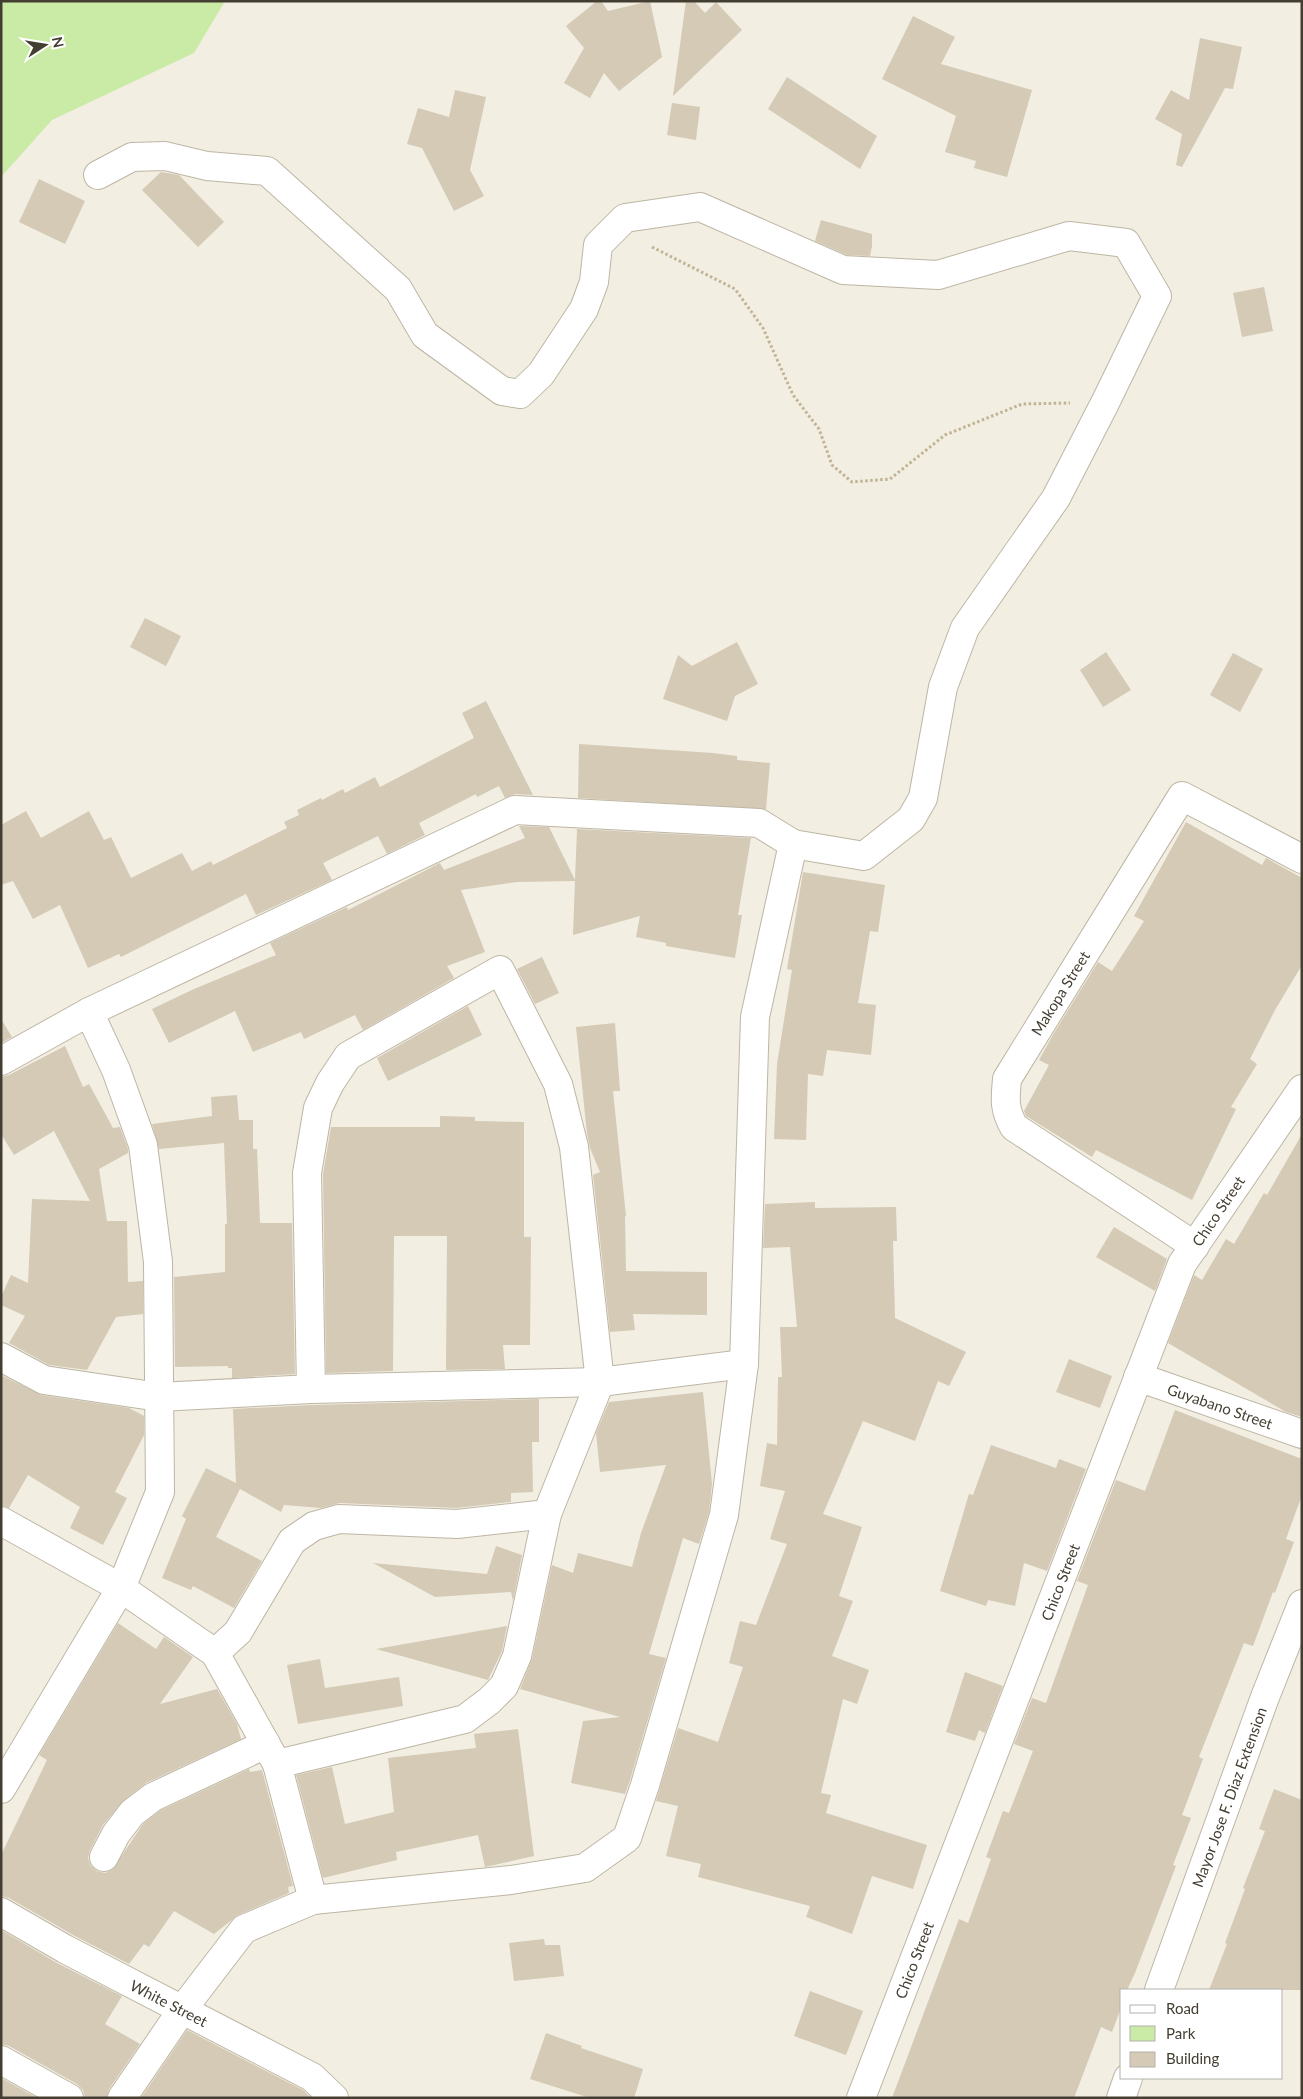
<svg xmlns="http://www.w3.org/2000/svg" width="1303" height="2099" font-family="Lato,sans-serif">
  <rect width="100%" height="100%" fill="#f2eee2"/>
  <!-- green -->
  <path fill="#c9eba6" d="M 1,1 L 225,1 L 194,53 L 52,120 L 1,177 Z"/>
  <!-- building -->
  <g fill="#d4cab6">
    <path d="M 597,1 L 601,1 L 608,11 L 650,1 L 662,57 L 619,91 L 604,73 L 590,98 L 564,83 L 584,48 L 566,26 Z"/>
    <path d="M 686,1 L 694,1 L 705,13 L 716,2 L 742,30 L 673,96 Z"/>
    <path d="M 913,16 L 955,37 L 941,64 L 1032,90 L 1007,177 L 974,168 L 976,161 L 945,152 L 956,116 L 882,79 Z"/>
    <path d="M 1200,38 L 1242,47 L 1233,89 L 1225,88 L 1182,167 L 1176,165 L 1182,134 L 1155,119 L 1171,90 L 1189,100 Z"/>
    <path d="M 787,77 L 877,136 L 860,169 L 768,109 Z"/>
    <path d="M 455,90 L 486,97 L 470,170 L 484,196 L 454,211 L 422,148 L 407,144 L 418,108 L 449,117 Z"/>
    <path d="M 672,103 L 700,107 L 696,140 L 667,135 Z"/>
    <path d="M 161,172 L 179,175 L 224,222 L 198,247 L 142,190 Z"/>
    <path d="M 39,179 L 85,201 L 65,244 L 19,222 Z"/>
    <path d="M 821,220 L 872,234 L 872,246 L 870,256 L 847,255 L 815,241 Z"/>
    <path d="M 1264,287 L 1273,331 L 1242,337 L 1233,293 Z"/>
    <path d="M 145,618 L 181,636 L 166,666 L 130,647 Z"/>
    <path d="M 737,642 L 758,684 L 735,696 L 727,721 L 663,699 L 678,655 L 692,666 Z"/>
    <path d="M 1106,652 L 1131,690 L 1103,707 L 1080,670 Z"/>
    <path d="M 1233,653 L 1263,669 L 1240,712 L 1210,695 Z"/>
    <path d="M 486,701 L 533,795 L 515,794 L 505,798 L 499,786 L 477,797 L 476,794 L 419,823 L 425,835 L 387,854 L 378,836 L 323,863 L 332,880 L 256,915 L 246,894 L 121,957 L 119,954 L 88,968 L 60,905 L 33,919 L 13,881 L 1,885 L 1,825 L 26,811 L 41,838 L 89,811 L 104,840 L 111,837 L 131,878 L 182,853 L 192,871 L 211,861 L 213,865 L 287,828 L 284,822 L 299,815 L 297,810 L 321,798 L 322,800 L 343,789 L 345,793 L 375,777 L 380,787 L 474,738 L 462,713 Z"/>
    <path d="M 579,744 L 713,753 L 737,756 L 737,760 L 770,763 L 766,809 L 578,798 Z"/>
    <path d="M 1186,822 L 1262,865 L 1266,858 L 1302,878 L 1302,965 L 1275,1010 L 1250,1059 L 1257,1064 L 1231,1107 L 1236,1109 L 1192,1200 L 1096,1150 L 1092,1157 L 1026,1116 L 1024,1111 L 1049,1065 L 1039,1060 L 1054,1033 L 1098,962 L 1112,971 L 1144,921 L 1134,916 Z"/>
    <path d="M 519,826 L 549,827 L 575,880 L 577,829 L 751,838 L 738,915 L 742,915 L 735,958 L 666,946 L 666,943 L 636,937 L 640,916 L 573,935 L 575,881 L 517,882 L 461,890 L 485,952 L 447,966 L 454,978 L 363,1030 L 355,1015 L 304,1039 L 301,1032 L 253,1052 L 235,1011 L 169,1043 L 152,1009 L 194,989 L 276,955 L 270,943 L 347,907 L 348,910 L 440,863 L 444,870 L 525,838 Z"/>
    <path d="M 803,872 L 885,885 L 878,932 L 870,931 L 858,1003 L 876,1005 L 871,1055 L 827,1050 L 823,1076 L 808,1074 L 806,1140 L 774,1139 L 777,1064 L 792,970 L 787,969 Z"/>
    <path d="M 542,957 L 559,993 L 535,1004 L 517,969 Z"/>
    <path d="M 468,1006 L 482,1035 L 388,1081 L 377,1058 Z"/>
    <path d="M 1,1019 L 12,1037 L 1,1043 Z"/>
    <path d="M 615,1023 L 620,1091 L 613,1091 L 626,1216 L 625,1216 L 626,1271 L 707,1272 L 707,1315 L 633,1314 L 635,1330 L 610,1332 L 593,1175 L 600,1172 L 590,1148 L 587,1134 L 576,1027 Z"/>
    <path d="M 65,1046 L 83,1087 L 89,1084 L 113,1128 L 120,1127 L 128,1149 L 128,1153 L 99,1169 L 107,1221 L 127,1221 L 128,1282 L 143,1281 L 143,1314 L 116,1317 L 87,1370 L 49,1365 L 9,1343 L 25,1316 L 1,1305 L 1,1297 L 11,1275 L 28,1283 L 32,1199 L 90,1201 L 54,1131 L 14,1155 L 1,1134 L 1,1077 L 9,1075 Z"/>
    <path d="M 237,1095 L 239,1120 L 253,1120 L 253,1149 L 257,1149 L 260,1223 L 292,1223 L 295,1374 L 232,1378 L 232,1368 L 228,1368 L 228,1366 L 175,1367 L 174,1277 L 225,1272 L 225,1224 L 227,1224 L 224,1143 L 159,1149 L 152,1124 L 212,1116 L 211,1097 Z"/>
    <path d="M 440,1116 L 475,1117 L 475,1121 L 524,1122 L 524,1237 L 531,1237 L 530,1345 L 503,1345 L 505,1369 L 446,1370 L 447,1236 L 394,1236 L 393,1371 L 326,1373 L 323,1174 L 331,1127 L 440,1127 Z"/>
    <path d="M 1302,1134 L 1302,1417 L 1286,1412 L 1168,1343 L 1194,1275 L 1202,1280 L 1226,1239 L 1234,1244 L 1264,1193 L 1267,1195 Z"/>
    <path d="M 815,1202 L 815,1208 L 896,1207 L 897,1241 L 893,1241 L 895,1318 L 966,1352 L 949,1386 L 938,1381 L 915,1441 L 863,1421 L 823,1514 L 862,1527 L 839,1596 L 853,1601 L 832,1656 L 869,1670 L 857,1704 L 843,1699 L 821,1793 L 831,1795 L 826,1813 L 927,1845 L 913,1889 L 872,1876 L 852,1934 L 806,1917 L 810,1906 L 698,1877 L 701,1864 L 666,1856 L 678,1806 L 656,1801 L 678,1728 L 718,1742 L 743,1667 L 729,1663 L 740,1621 L 756,1625 L 787,1544 L 770,1539 L 785,1491 L 760,1486 L 767,1443 L 777,1445 L 778,1377 L 782,1377 L 780,1327 L 797,1327 L 790,1247 L 763,1248 L 765,1204 Z"/>
    <path d="M 1114,1227 L 1167,1259 L 1155,1291 L 1096,1257 Z"/>
    <path d="M 1069,1359 L 1112,1376 L 1100,1408 L 1056,1392 Z"/>
    <path d="M 1,1375 L 41,1395 L 129,1408 L 144,1416 L 144,1435 L 115,1492 L 127,1498 L 103,1545 L 70,1528 L 80,1507 L 28,1475 L 9,1508 L 1,1505 Z"/>
    <path d="M 703,1392 L 712,1484 L 709,1512 L 699,1544 L 683,1538 L 649,1654 L 666,1658 L 630,1780 L 625,1794 L 571,1783 L 583,1721 L 620,1717 L 520,1689 L 532,1659 L 552,1565 L 573,1573 L 578,1553 L 632,1567 L 641,1533 L 666,1465 L 600,1472 L 596,1433 L 609,1402 Z"/>
    <path d="M 539,1399 L 539,1442 L 532,1442 L 533,1492 L 511,1493 L 511,1502 L 456,1508 L 340,1503 L 321,1508 L 284,1505 L 281,1512 L 240,1489 L 216,1537 L 262,1561 L 234,1608 L 193,1586 L 191,1590 L 162,1578 L 186,1519 L 182,1516 L 206,1468 L 236,1483 L 233,1409 L 312,1405 Z"/>
    <path d="M 1175,1410 L 1302,1459 L 1302,1495 L 1286,1539 L 1294,1542 L 1275,1593 L 1273,1592 L 1253,1646 L 1244,1643 L 1199,1757 L 1203,1759 L 1182,1815 L 1191,1818 L 1173,1865 L 1176,1866 L 1135,1973 L 1127,1990 L 1122,1990 L 1122,2005 L 1112,2032 L 1101,2027 L 1074,2098 L 892,2098 L 959,1919 L 968,1923 L 991,1859 L 986,1857 L 1003,1811 L 1009,1813 L 1033,1751 L 1014,1744 L 1032,1698 L 1046,1703 L 1088,1585 L 1077,1581 L 1116,1480 L 1145,1491 Z"/>
    <path d="M 991,1445 L 1056,1468 L 1059,1459 L 1086,1469 L 1047,1571 L 1024,1563 L 1015,1606 L 988,1600 L 986,1606 L 940,1591 L 969,1494 L 973,1495 Z"/>
    <path d="M 496,1546 L 522,1555 L 513,1601 L 511,1592 L 435,1597 L 373,1563 L 487,1574 Z"/>
    <path d="M 118,1623 L 156,1649 L 164,1637 L 193,1657 L 160,1704 L 217,1689 L 237,1724 L 241,1739 L 146,1783 L 123,1801 L 103,1825 L 90,1850 L 88,1858 L 91,1866 L 97,1871 L 105,1873 L 112,1870 L 143,1824 L 161,1810 L 249,1769 L 250,1772 L 262,1770 L 293,1886 L 288,1887 L 289,1893 L 238,1915 L 214,1934 L 174,1911 L 149,1947 L 144,1944 L 129,1964 L 73,1935 L 9,1898 L 1,1896 L 1,1855 L 47,1760 L 39,1755 Z"/>
    <path d="M 507,1626 L 502,1651 L 488,1680 L 376,1649 Z"/>
    <path d="M 320,1659 L 325,1688 L 399,1677 L 403,1706 L 298,1724 L 287,1665 Z"/>
    <path d="M 965,1672 L 1003,1686 L 985,1733 L 979,1730 L 975,1741 L 946,1732 Z"/>
    <path d="M 518,1729 L 534,1856 L 485,1867 L 478,1835 L 396,1852 L 397,1860 L 323,1878 L 296,1775 L 332,1767 L 345,1824 L 394,1812 L 388,1758 L 476,1748 L 474,1734 Z"/>
    <path d="M 1274,1789 L 1302,1800 L 1302,1990 L 1209,1990 L 1227,1944 L 1225,1943 L 1245,1889 L 1243,1888 L 1265,1831 L 1259,1829 Z"/>
    <path d="M 1,1930 L 57,1963 L 122,1996 L 105,2024 L 140,2044 L 109,2089 L 107,2098 L 85,2098 L 83,2090 L 77,2084 L 9,2046 L 1,2044 Z"/>
    <path d="M 544,1939 L 545,1945 L 560,1945 L 564,1976 L 514,1981 L 509,1943 Z"/>
    <path d="M 810,1991 L 863,2011 L 846,2055 L 794,2036 Z"/>
    <path d="M 187,2030 L 303,2090 L 311,2098 L 141,2098 Z"/>
    <path d="M 546,2033 L 582,2046 L 581,2048 L 643,2069 L 634,2098 L 590,2098 L 530,2079 Z"/>
    <path d="M 1,2078 L 37,2098 L 1,2098 Z"/>
  </g>
  <g fill="none" stroke-linecap="round" stroke-linejoin="round">
    <defs>
      <g id="minor">
        <path d="M 98,175 L 132,157 L 165,156 L 207,166 L 267,171 L 398,289 L 425,335 L 502,391 L 520,394 L 541,374 L 584,309 L 594,282 L 598,245 L 625,218 L 700,207 L 843,270 L 938,275 L 1069,236 L 1126,243 L 1157,296 L 1105,403 L 1056,498 L 965,628 L 943,687 L 923,798 L 911,819 L 864,856 L 793,844"/>
        <path d="M 1,1061 L 89,1012 L 515,810 L 759,823 L 793,844 L 755,1017 L 744,1364 L 724,1515 L 645,1785 L 627,1838 L 585,1868 L 511,1880 L 313,1900 L 244,1929 L 182,2010 L 122,2098"/>
        <path d="M 1195,1246 L 1014,1127 C 1004,1109 1005,1100 1007,1079 L 1182,796 L 1302,859"/>
        <path d="M 1,1357 L 44,1380 L 159,1397 L 311,1389 L 600,1382 L 744,1364"/>
        <path d="M 1138,1377 L 1302,1434"/>
        <path d="M 1,1521 L 121,1588 L 215,1653 L 277,1764 L 313,1900"/>
        <path d="M 215,1653 L 238,1632 L 292,1541 L 314,1526 L 339,1519 L 457,1524 L 547,1514"/>
        <path d="M 277,1764 L 465,1719 L 489,1701 L 504,1686 L 517,1656 L 547,1514 L 600,1382 L 574,1147 L 558,1084 L 500,970 L 348,1056 L 330,1083 L 318,1108 L 307,1173 L 311,1389"/>
        <path d="M 1,1789 L 121,1588 L 160,1492 L 158,1262 L 143,1145 L 116,1070 L 89,1012"/>
        <path d="M 104,1857 L 116,1834 L 132,1813 L 153,1797 L 266,1744"/>
        <path d="M 1,1912 L 65,1949 L 312,2077 L 334,2098"/>
        <path d="M 1,2060 L 69,2098"/>
        <path d="M 861,2098 L 1182,1264 L 1302,1089"/>
      </g>
      <g id="tertiary">
        <path d="M 1159,1990 L 1265,1697 L 1302,1604"/>
        <path d="M 1121,2098 L 1128,2078"/>
      </g>
    </defs>
    <!-- minor casing -->
    <use href="#minor" stroke="#beb6a4" stroke-width="30"/>
    <!-- tertiary casing -->
    <use href="#tertiary" stroke="#beb6a4" stroke-width="30"/>
    <!-- path -->
    <path stroke="#c1b394" stroke-width="3" stroke-dasharray="2.5 2.5" stroke-linecap="butt" d="M 652,247 L 735,289 L 763,328 L 793,395 L 819,429 L 832,465 L 852,482 L 890,479 L 945,435 L 1022,404 L 1070,403"/>
    <!-- minor -->
    <use href="#minor" stroke="#fff" stroke-width="28"/>
    <!-- tertiary -->
    <use href="#tertiary" stroke="#fff" stroke-width="28"/>
  </g>
  <g text-anchor="middle" dominant-baseline="central" stroke-width="4.5" stroke-linejoin="round" paint-order="stroke">
    <!-- street labels -->
    <g font-size="15" fill="#443e32" stroke="#fff">
      <text transform="translate(1060 993) rotate(-58)">Makopa Street</text>
      <text transform="translate(1218 1211) rotate(-56)">Chico Street</text>
      <text transform="translate(1220 1406) rotate(19)">Guyabano Street</text>
      <text transform="translate(1060 1582) rotate(-69)">Chico Street</text>
      <text transform="translate(1229 1797) rotate(-70)">Mayor Jose F. Diaz Extension</text>
      <text transform="translate(914 1960) rotate(-69)">Chico Street</text>
      <text transform="translate(169 2003) rotate(27)">White Street</text>
    </g>
  </g>
  <!-- border -->
  <rect width="1303" height="2099" fill="none" stroke="#443e32" stroke-width="5"/>
  <!-- legend -->
  <rect x="1120" y="1989" width="162" height="90" fill="#ffffff" stroke="#b4b2ad"/>
  <rect x="1130" y="2005" width="25" height="8" fill="#ffffff" stroke="#b4b2ad"/>
  <text x="1166" y="2014" font-size="15" fill="#443e32">Road</text>
  <rect x="1130" y="2026" width="25" height="15" fill="#c9eba6" stroke="#b4b2ad"/>
  <text x="1166" y="2039" font-size="15" fill="#443e32">Park</text>
  <rect x="1130" y="2052" width="25" height="15" fill="#d4cab6" stroke="#b4b2ad"/>
  <text x="1166" y="2064" font-size="15" fill="#443e32">Building</text>
  <!-- north arrow -->
  <g transform="translate(45 45) rotate(78)" stroke="#ffffff" stroke-width="4" paint-order="stroke">
  <path d="M0-4L9 19L0 12L-9 19Z" fill="#443e32"/>
  <text y="-8" font-size="14" font-weight="bold" text-anchor="middle" fill="#443e32">N</text>
  </g>
</svg>
